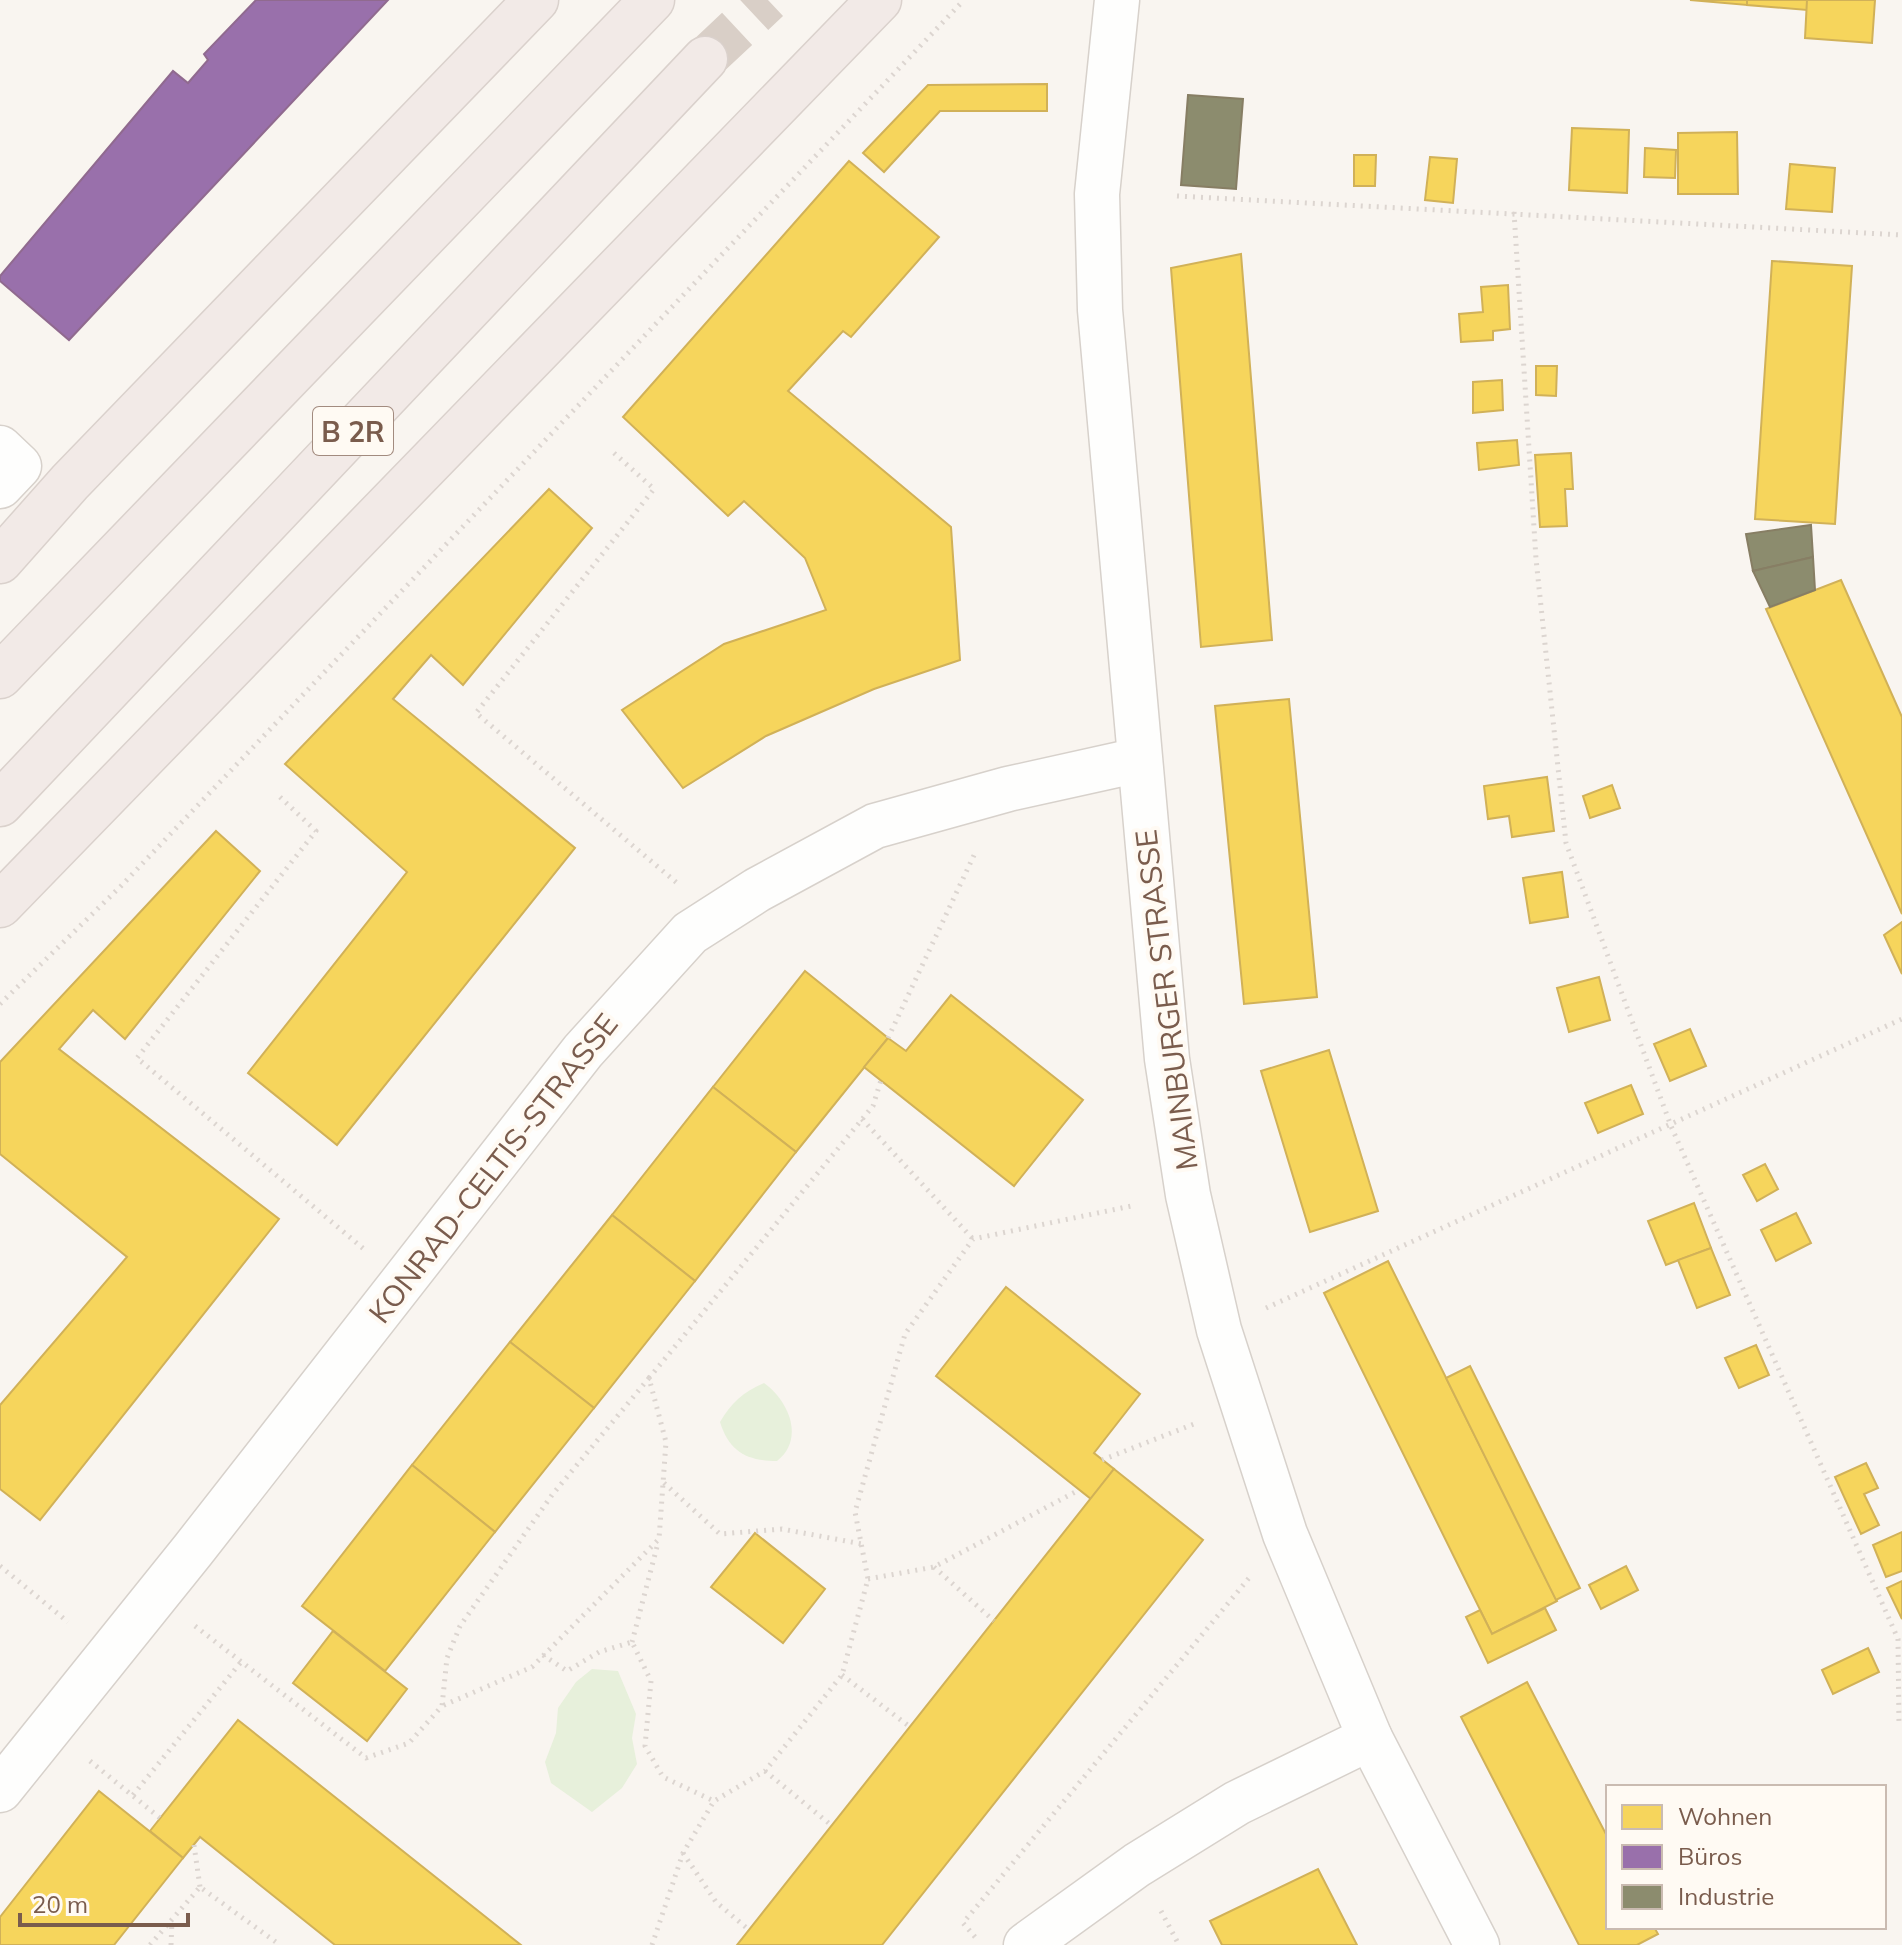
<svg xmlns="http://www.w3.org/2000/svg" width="1902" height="1945" font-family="Mulish,sans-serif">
  <rect width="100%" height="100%" fill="#f9f5f0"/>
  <!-- green -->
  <g fill="#e7f0db">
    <path d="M 764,1383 C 789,1401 805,1439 777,1461 C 746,1461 729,1451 720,1422 C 731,1403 743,1392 764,1383 Z"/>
    <path d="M 592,1669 L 618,1671 L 636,1714 L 632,1738 L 637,1764 L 622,1788 L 592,1812 L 551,1783 L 545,1762 L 556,1733 L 558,1708 L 576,1682 Z"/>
  </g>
  <!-- homes -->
  <g fill="#f6d55c" stroke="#d1b158" stroke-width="2">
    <path d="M 1690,0 L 1747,0 L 1747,5 Z"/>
    <path d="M 1747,0 L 1807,0 L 1807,10 L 1747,5 Z"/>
    <path d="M 1807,0 L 1875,0 L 1872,43 L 1805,38 Z"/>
    <path d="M 1047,84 L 1047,111 L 940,111 L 884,172 L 863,153 L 928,85 Z"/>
    <path d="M 1572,128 L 1629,130 L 1627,193 L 1569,190 Z"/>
    <path d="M 1737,132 L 1738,194 L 1678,194 L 1678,133 Z"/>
    <path d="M 1645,148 L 1676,150 L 1675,178 L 1644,177 Z"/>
    <path d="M 1354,155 L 1376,155 L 1375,186 L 1354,186 Z"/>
    <path d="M 1430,157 L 1457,159 L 1453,203 L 1425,200 Z"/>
    <path d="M 849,161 L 939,237 L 851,337 L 843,331 L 788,391 L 951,527 L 960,660 L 874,689 L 766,736 L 683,788 L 622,710 L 724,644 L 826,610 L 805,558 L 744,501 L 728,516 L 623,417 Z"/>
    <path d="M 1790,164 L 1835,168 L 1832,212 L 1786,209 Z"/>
    <path d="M 1241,254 L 1272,640 L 1201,647 L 1171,268 Z"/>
    <path d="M 1772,261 L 1852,266 L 1835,524 L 1755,519 Z"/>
    <path d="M 1508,285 L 1510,329 L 1493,331 L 1493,340 L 1461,342 L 1459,314 L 1483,312 L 1481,287 Z"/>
    <path d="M 1536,366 L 1557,366 L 1556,396 L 1536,395 Z"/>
    <path d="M 1502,380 L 1503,410 L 1473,413 L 1473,382 Z"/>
    <path d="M 1517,440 L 1519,465 L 1479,470 L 1477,443 Z"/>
    <path d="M 1571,453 L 1573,489 L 1565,489 L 1567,526 L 1540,527 L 1535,455 Z"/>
    <path d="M 549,489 L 592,528 L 463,685 L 431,655 L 393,699 L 575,848 L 337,1145 L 248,1073 L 407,872 L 285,764 Z"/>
    <path d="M 1841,580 L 1902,717 L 1902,914 L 1766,609 Z"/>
    <path d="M 1289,699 L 1317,997 L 1244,1004 L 1215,706 Z"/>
    <path d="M 1547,777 L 1554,831 L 1512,837 L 1509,816 L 1488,819 L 1484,786 Z"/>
    <path d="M 1612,785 L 1620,808 L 1590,818 L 1583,796 Z"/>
    <path d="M 216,831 L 260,871 L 125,1039 L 93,1010 L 59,1049 L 279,1219 L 40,1520 L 0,1489 L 0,1405 L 127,1257 L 0,1154 L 0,1062 Z"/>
    <path d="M 1562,872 L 1568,917 L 1530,923 L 1523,878 Z"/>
    <path d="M 1902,922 L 1902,974 L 1884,935 Z"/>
    <path d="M 805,971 L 888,1038 L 796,1152 L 713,1087 Z"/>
    <path d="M 1599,977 L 1610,1020 L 1569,1032 L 1557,988 Z"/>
    <path d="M 951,995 L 1083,1100 L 1014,1186 L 864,1067 L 888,1038 L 906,1051 Z"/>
    <path d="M 1690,1029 L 1706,1066 L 1670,1081 L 1654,1044 Z"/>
    <path d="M 1329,1050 L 1378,1211 L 1310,1232 L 1261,1071 Z"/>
    <path d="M 1631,1085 L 1643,1114 L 1598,1133 L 1585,1103 Z"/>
    <path d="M 713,1087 L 796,1152 L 695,1281 L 612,1215 Z"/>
    <path d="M 1765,1164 L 1778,1189 L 1757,1201 L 1743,1175 Z"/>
    <path d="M 1694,1203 L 1711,1248 L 1666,1265 L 1648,1221 Z"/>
    <path d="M 1796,1213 L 1811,1243 L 1776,1261 L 1761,1230 Z"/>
    <path d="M 612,1215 L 695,1281 L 594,1408 L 510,1342 Z"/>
    <path d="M 1711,1248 L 1730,1295 L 1697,1308 L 1678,1260 Z"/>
    <path d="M 1388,1261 L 1557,1601 L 1492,1634 L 1324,1293 Z"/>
    <path d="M 1006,1287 L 1140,1394 L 1094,1453 L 1114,1469 L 1091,1499 L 936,1376 Z"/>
    <path d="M 510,1342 L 594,1408 L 495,1532 L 412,1465 Z"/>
    <path d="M 1756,1345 L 1769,1375 L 1739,1388 L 1725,1358 Z"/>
    <path d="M 1470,1366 L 1580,1588 L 1556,1600 L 1446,1378 Z"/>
    <path d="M 1866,1463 L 1878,1488 L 1864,1494 L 1879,1525 L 1861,1534 L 1835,1477 Z"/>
    <path d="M 412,1465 L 495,1532 L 385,1671 L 302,1606 Z"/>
    <path d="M 1114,1469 L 1203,1540 L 882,1945 L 737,1945 Z"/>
    <path d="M 1902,1532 L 1902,1571 L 1886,1577 L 1873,1545 Z"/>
    <path d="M 755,1533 L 825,1589 L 783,1643 L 711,1587 Z"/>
    <path d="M 1626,1566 L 1638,1590 L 1601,1609 L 1589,1585 Z"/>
    <path d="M 1902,1581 L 1902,1619 L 1887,1588 Z"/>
    <path d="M 1545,1608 L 1556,1630 L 1488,1663 L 1466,1617 L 1480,1610 L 1492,1634 Z"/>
    <path d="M 333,1631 L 407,1689 L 367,1741 L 293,1683 Z"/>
    <path d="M 1868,1648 L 1879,1672 L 1833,1694 L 1822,1670 Z"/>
    <path d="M 1527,1682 L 1608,1838 L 1608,1927 L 1654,1927 L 1658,1934 L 1637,1945 L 1579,1945 L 1461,1717 Z"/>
    <path d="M 238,1720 L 521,1945 L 335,1945 L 200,1837 L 183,1858 L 150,1831 Z"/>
    <path d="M 99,1791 L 183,1858 L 114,1945 L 0,1945 L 0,1917 Z"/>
    <path d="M 1318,1869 L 1357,1945 L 1222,1945 L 1210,1921 Z"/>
  </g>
  <!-- offices -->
  <path fill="#9970ab" stroke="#906a8f" stroke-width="2" d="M 256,0 L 388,0 L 69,340 L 0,281 L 0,276 L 173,71 L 188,83 L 208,60 L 204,54 Z"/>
  <!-- industry -->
  <g fill="#8c8c6e" stroke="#877e64" stroke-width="2">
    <path d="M 1188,95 L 1243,99 L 1236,189 L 1181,185 Z"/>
    <path d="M 1811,525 L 1813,557 L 1753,571 L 1746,534 Z"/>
    <path d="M 1813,557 L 1815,590 L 1770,607 L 1753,571 Z"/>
  </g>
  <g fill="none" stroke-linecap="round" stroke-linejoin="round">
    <!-- highway-tunnel -->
    <path stroke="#d9cfc7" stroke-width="44" stroke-dasharray="44 22" stroke-linecap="butt" d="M 705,59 L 768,0"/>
    <defs>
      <g id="minor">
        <path d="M 1117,0 L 1097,194 L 1100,310 L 1167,1059 L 1188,1195 L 1219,1330 L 1285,1534 L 1370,1738 L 1477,1945"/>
        <path d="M 0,448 L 19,466 L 0,486"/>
        <path d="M 0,1790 L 193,1550 L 583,1051 L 690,933 L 757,890 L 875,826 L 1008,789 L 1139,760"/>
        <path d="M 1026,1945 L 1137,1865 L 1237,1803 L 1370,1738"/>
      </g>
      <g id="highway">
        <path d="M 0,561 L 70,482 L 536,0"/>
        <path d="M 0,676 L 652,0"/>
        <path d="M 0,804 L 705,59"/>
        <path d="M 0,905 L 879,0"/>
      </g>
    </defs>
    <!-- minor casing -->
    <use href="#minor" stroke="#d7d1cb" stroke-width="47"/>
    <!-- highway casing -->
    <use href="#highway" stroke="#dad1cc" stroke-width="47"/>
    <!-- path -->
    <g stroke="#dcd5d0" stroke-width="5" stroke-dasharray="2 6" stroke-linecap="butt">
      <path d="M 1177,196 L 1902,235"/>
      <path d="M 1514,212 L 1536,559 L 1566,843 L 1671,1126 L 1898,1639 L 1899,1726"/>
      <path d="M 614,453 L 654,489 L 476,713 L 677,883"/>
      <path d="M 280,797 L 316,831 L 137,1058 L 365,1250"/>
      <path d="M 0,1004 L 121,886 L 964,0"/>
      <path d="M 888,1038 L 976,851"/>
      <path d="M 862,1119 L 973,1239"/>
      <path d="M 1266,1308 L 1902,1019"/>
      <path d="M 649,1378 L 873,1106 L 881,1080"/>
      <path d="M 1102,1460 L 1194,1424"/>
      <path d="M 664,1483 L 720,1534 L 782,1529 L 862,1544"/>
      <path d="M 0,1566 L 68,1622"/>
      <path d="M 934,1567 L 994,1621"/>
      <path d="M 868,1579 L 934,1567 L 1079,1490"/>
      <path d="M 195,1626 L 366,1758 L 409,1743 L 442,1706 L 447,1658 L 460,1626 L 552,1495 L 649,1378 L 666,1442 L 659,1539 L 532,1667 L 442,1706"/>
      <path d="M 632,1642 L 658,1543"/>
      <path d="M 543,1655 L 567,1671 L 599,1652 L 632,1642 L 651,1681 L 645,1746 L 663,1777 L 714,1801"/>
      <path d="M 842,1675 L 910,1727"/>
      <path d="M 90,1761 L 160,1818"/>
      <path d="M 765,1771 L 831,1825"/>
      <path d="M 133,1795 L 241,1662"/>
      <path d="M 194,1845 L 200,1887"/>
      <path d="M 683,1853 L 716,1902 L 749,1930"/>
      <path d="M 1161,1911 L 1179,1945"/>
      <path d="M 975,1937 L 963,1923 L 1249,1578"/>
      <path d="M 150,1945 L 200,1887 L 280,1945"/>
      <path d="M 171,1945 L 172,1921"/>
      <path d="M 652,1945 L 683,1853 L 714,1801 L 765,1771 L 842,1675 L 868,1579 L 855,1512 L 905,1334 L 973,1239 L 1136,1205"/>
    </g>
    <!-- minor -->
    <use href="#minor" stroke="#fefefd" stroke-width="44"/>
    <!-- highway -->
    <use href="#highway" stroke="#f2eae7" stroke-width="44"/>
  </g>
  <g text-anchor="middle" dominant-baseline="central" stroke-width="8" stroke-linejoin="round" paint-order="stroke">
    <!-- shield labels -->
    <rect fill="#fffaf3" stroke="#a28b7f" stroke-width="2" x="313" y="407" width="80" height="48" rx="6"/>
    <g font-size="28" font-weight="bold" fill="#7a5c4d">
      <text x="353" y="431">B 2R</text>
    </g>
    <!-- street labels -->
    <g font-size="30" fill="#7a5c4d" stroke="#fffaf3">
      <text transform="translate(1166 1000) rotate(-97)">MAINBURGER STRASSE</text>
      <text transform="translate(493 1168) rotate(-52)">KONRAD-CELTIS-STRASSE</text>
    </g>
  </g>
  <!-- legend -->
  <rect x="1606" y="1785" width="280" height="144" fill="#fffaf3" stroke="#cabbb1" stroke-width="2"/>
  <rect x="1622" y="1805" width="40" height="24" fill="#f6d55c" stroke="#cabbb1" stroke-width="2"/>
  <text x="1678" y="1825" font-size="24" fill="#7a5c4d">Wohnen</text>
  <rect x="1622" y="1845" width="40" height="24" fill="#9970ab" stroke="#cabbb1" stroke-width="2"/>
  <text x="1678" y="1865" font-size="24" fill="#7a5c4d">Büros</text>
  <rect x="1622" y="1885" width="40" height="24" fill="#8c8c6e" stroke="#cabbb1" stroke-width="2"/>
  <text x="1678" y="1905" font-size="24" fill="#7a5c4d">Industrie</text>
  <!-- scale -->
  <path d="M20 1913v12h168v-12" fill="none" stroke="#7a5c4d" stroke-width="4"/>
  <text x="32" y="1913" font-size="24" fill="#7a5c4d" stroke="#fffaf3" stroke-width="6" paint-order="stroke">20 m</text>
</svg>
